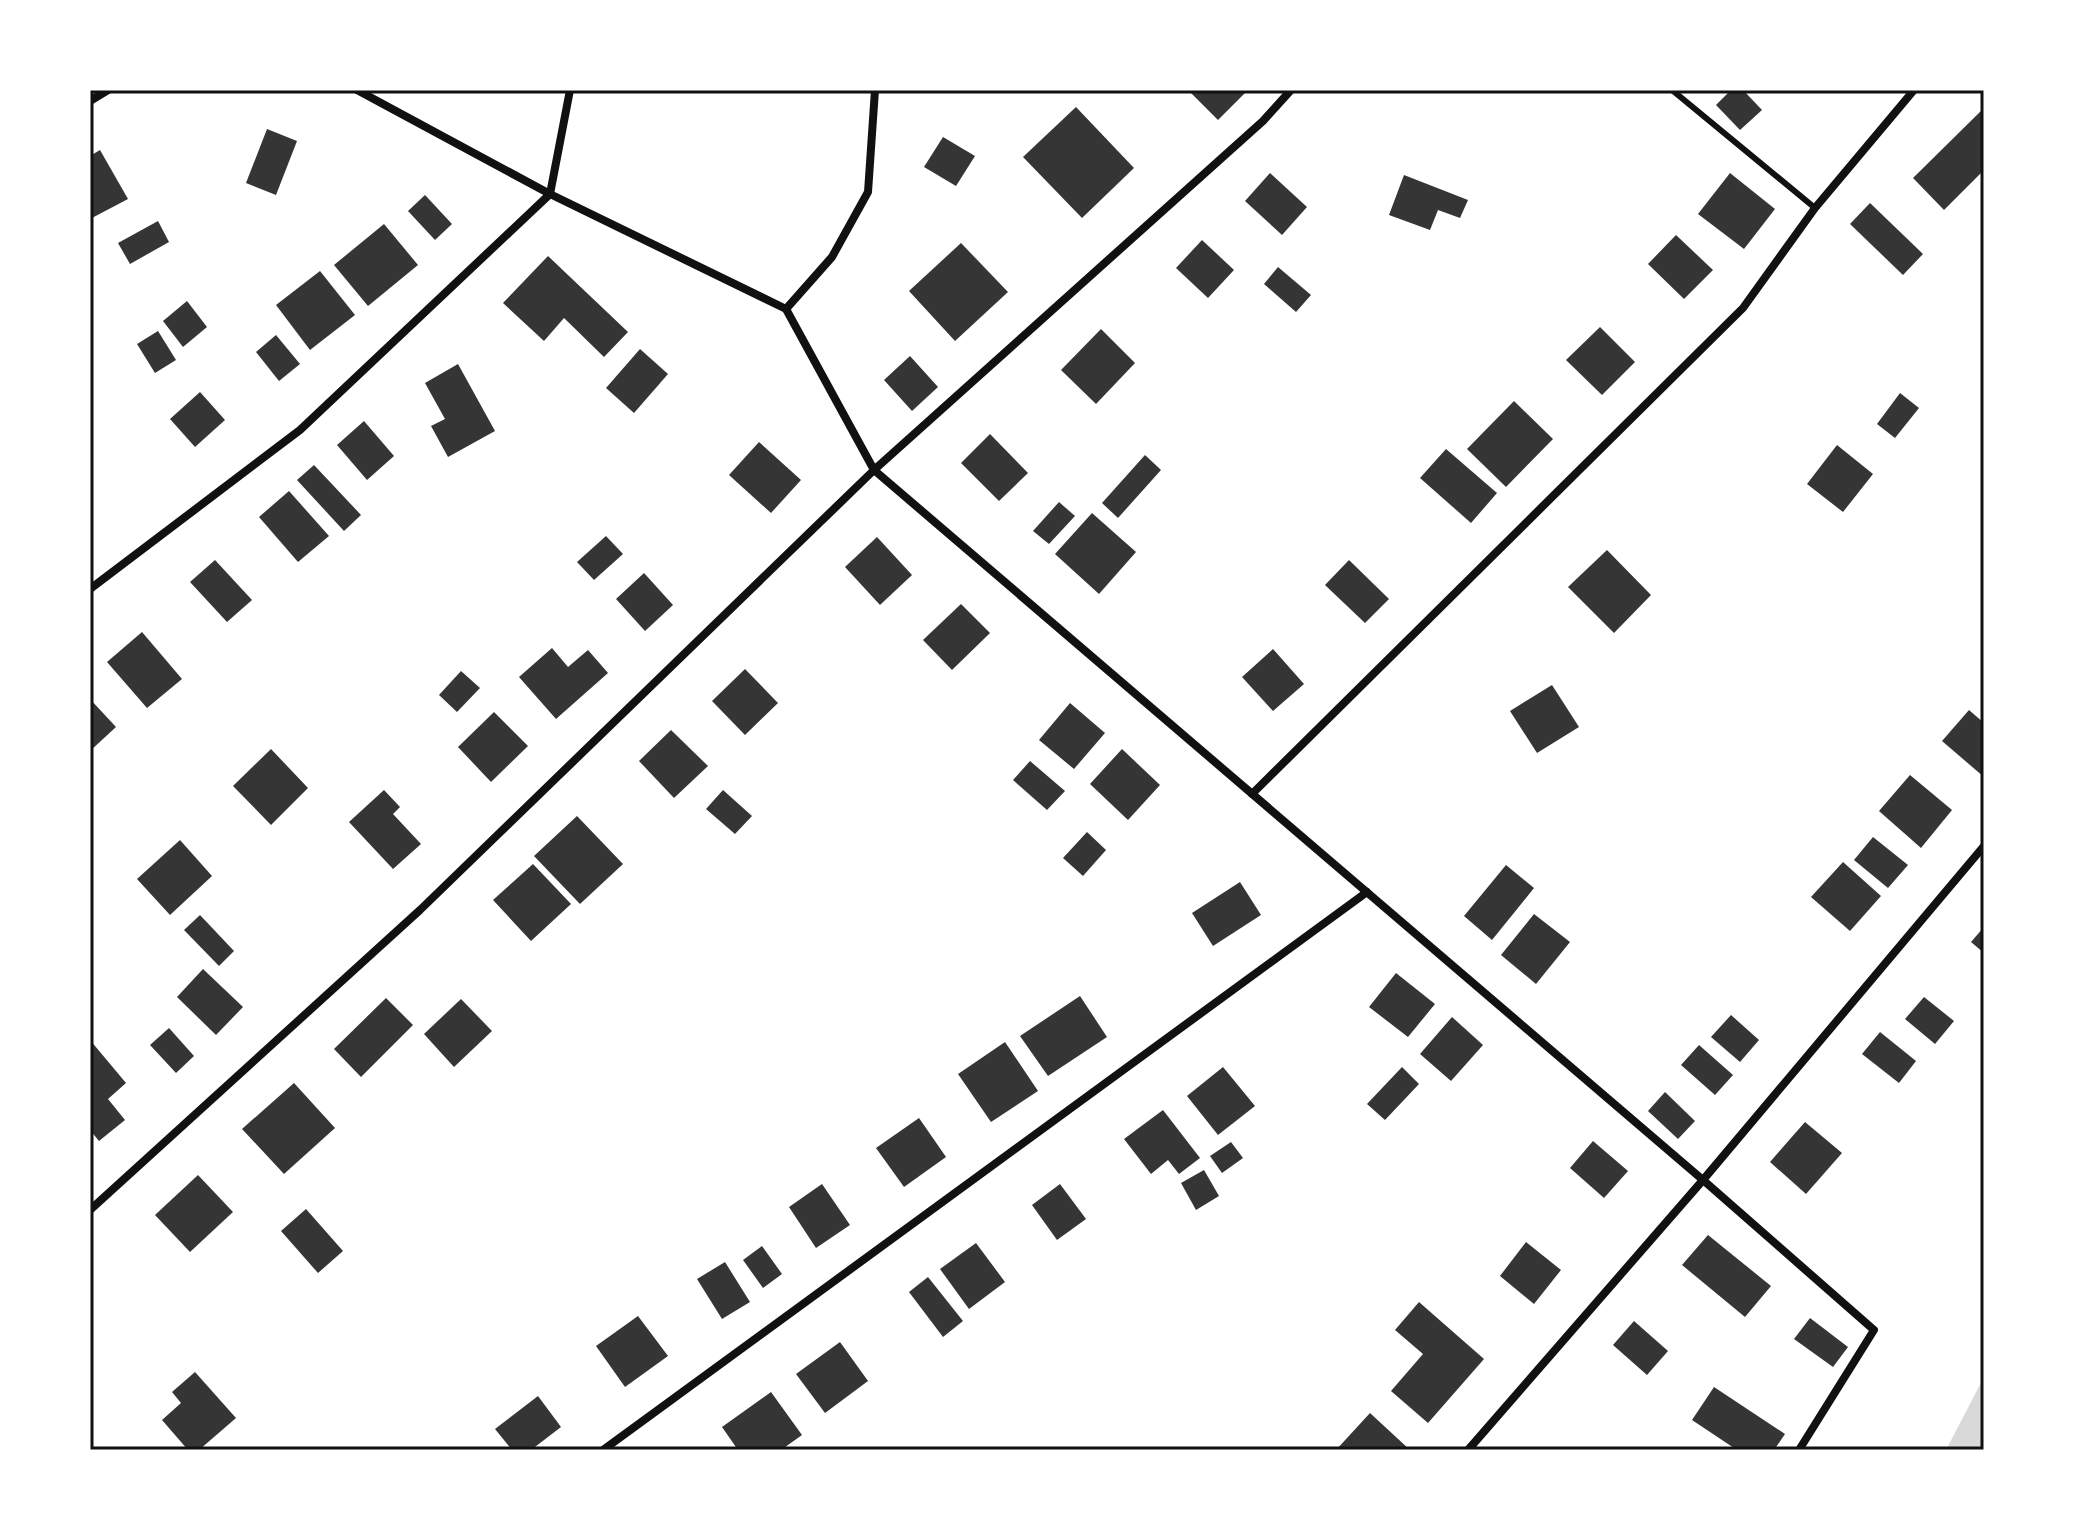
<svg xmlns="http://www.w3.org/2000/svg" width="2074" height="1540" font-family="Arial,sans-serif">
  <rect width="100%" height="100%" fill="#fff"/>
  <!-- water -->
  <path fill="#d9d9d9" d="M 1984,1377 L 1984,1450 L 1946,1450 Z"/>
  <!-- building -->
  <g fill="#353535">
    <path d="M 1188,90 L 1248,90 L 1218,120 Z"/>
    <path d="M 1731,90 L 1743,90 L 1762,110 L 1740,130 L 1716,105 Z"/>
    <path d="M 1076,107 L 1134,168 L 1082,218 L 1023,157 Z"/>
    <path d="M 1984,108 L 1984,170 L 1944,210 L 1913,178 Z"/>
    <path d="M 267,129 L 297,141 L 276,195 L 246,183 Z"/>
    <path d="M 943,137 L 975,156 L 956,186 L 924,167 Z"/>
    <path d="M 100,150 L 128,199 L 90,219 L 90,156 Z"/>
    <path d="M 1270,173 L 1307,207 L 1282,235 L 1245,201 Z"/>
    <path d="M 1730,173 L 1775,209 L 1744,249 L 1698,214 Z"/>
    <path d="M 1404,175 L 1468,200 L 1460,218 L 1438,210 L 1430,230 L 1389,215 Z"/>
    <path d="M 425,195 L 452,224 L 435,240 L 408,211 Z"/>
    <path d="M 1870,203 L 1923,254 L 1903,275 L 1850,224 Z"/>
    <path d="M 158,221 L 169,242 L 130,264 L 118,243 Z"/>
    <path d="M 384,224 L 418,265 L 368,306 L 334,265 Z"/>
    <path d="M 1676,235 L 1713,270 L 1684,299 L 1648,264 Z"/>
    <path d="M 1202,240 L 1234,270 L 1208,298 L 1176,268 Z"/>
    <path d="M 961,243 L 1008,292 L 955,341 L 909,291 Z"/>
    <path d="M 548,256 L 628,332 L 604,357 L 564,318 L 544,341 L 503,303 Z"/>
    <path d="M 1278,267 L 1311,295 L 1296,312 L 1264,284 Z"/>
    <path d="M 320,271 L 355,315 L 310,350 L 276,305 Z"/>
    <path d="M 187,301 L 207,327 L 183,347 L 163,321 Z"/>
    <path d="M 1600,327 L 1635,362 L 1602,395 L 1566,360 Z"/>
    <path d="M 1101,329 L 1135,363 L 1096,404 L 1061,370 Z"/>
    <path d="M 158,331 L 176,360 L 155,373 L 137,344 Z"/>
    <path d="M 276,335 L 300,364 L 279,381 L 256,352 Z"/>
    <path d="M 640,349 L 668,374 L 634,413 L 606,388 Z"/>
    <path d="M 910,356 L 938,387 L 912,411 L 884,380 Z"/>
    <path d="M 458,364 L 495,431 L 448,457 L 431,426 L 445,419 L 425,383 Z"/>
    <path d="M 200,392 L 225,420 L 195,447 L 170,419 Z"/>
    <path d="M 1900,393 L 1919,408 L 1895,438 L 1877,424 Z"/>
    <path d="M 1514,401 L 1553,439 L 1506,487 L 1467,449 Z"/>
    <path d="M 364,421 L 394,456 L 367,480 L 337,445 Z"/>
    <path d="M 990,434 L 1028,473 L 999,501 L 961,463 Z"/>
    <path d="M 759,442 L 801,480 L 771,513 L 729,475 Z"/>
    <path d="M 1837,445 L 1873,474 L 1843,512 L 1807,484 Z"/>
    <path d="M 1446,449 L 1497,493 L 1471,523 L 1420,478 Z"/>
    <path d="M 1145,455 L 1161,470 L 1118,518 L 1102,503 Z"/>
    <path d="M 314,465 L 361,515 L 344,531 L 297,480 Z"/>
    <path d="M 289,491 L 329,536 L 298,562 L 259,517 Z"/>
    <path d="M 1059,502 L 1075,516 L 1049,544 L 1033,531 Z"/>
    <path d="M 1092,513 L 1136,552 L 1099,594 L 1055,554 Z"/>
    <path d="M 606,536 L 623,554 L 594,580 L 577,562 Z"/>
    <path d="M 877,537 L 912,575 L 880,605 L 845,567 Z"/>
    <path d="M 1607,550 L 1651,595 L 1614,633 L 1568,587 Z"/>
    <path d="M 215,560 L 252,600 L 227,622 L 190,582 Z"/>
    <path d="M 1349,560 L 1389,599 L 1365,623 L 1325,585 Z"/>
    <path d="M 644,573 L 673,605 L 645,631 L 616,599 Z"/>
    <path d="M 961,604 L 990,633 L 952,670 L 923,640 Z"/>
    <path d="M 142,632 L 182,679 L 147,708 L 107,662 Z"/>
    <path d="M 552,648 L 568,667 L 588,650 L 608,673 L 556,719 L 519,677 Z"/>
    <path d="M 1273,649 L 1304,684 L 1273,711 L 1242,677 Z"/>
    <path d="M 745,669 L 778,703 L 745,735 L 712,701 Z"/>
    <path d="M 461,671 L 480,688 L 457,712 L 439,695 Z"/>
    <path d="M 1552,685 L 1579,727 L 1537,753 L 1510,711 Z"/>
    <path d="M 90,699 L 116,727 L 90,751 Z"/>
    <path d="M 1070,703 L 1105,733 L 1074,769 L 1039,740 Z"/>
    <path d="M 1969,710 L 1984,723 L 1984,777 L 1942,741 Z"/>
    <path d="M 494,712 L 528,746 L 491,782 L 458,747 Z"/>
    <path d="M 671,730 L 708,766 L 674,798 L 639,761 Z"/>
    <path d="M 271,749 L 308,788 L 271,825 L 233,786 Z"/>
    <path d="M 1122,749 L 1160,785 L 1128,820 L 1090,784 Z"/>
    <path d="M 1030,761 L 1065,791 L 1047,810 L 1013,780 Z"/>
    <path d="M 1910,775 L 1952,810 L 1921,848 L 1879,811 Z"/>
    <path d="M 384,790 L 400,807 L 393,814 L 421,844 L 393,869 L 349,822 Z"/>
    <path d="M 723,790 L 752,816 L 735,834 L 706,809 Z"/>
    <path d="M 577,816 L 623,864 L 580,904 L 534,856 Z"/>
    <path d="M 1087,832 L 1106,850 L 1083,876 L 1063,858 Z"/>
    <path d="M 1873,837 L 1908,865 L 1888,888 L 1854,860 Z"/>
    <path d="M 180,840 L 212,876 L 170,915 L 137,879 Z"/>
    <path d="M 1843,862 L 1881,896 L 1850,931 L 1811,897 Z"/>
    <path d="M 533,864 L 571,904 L 531,941 L 493,900 Z"/>
    <path d="M 1506,865 L 1534,888 L 1492,940 L 1464,916 Z"/>
    <path d="M 1240,882 L 1261,915 L 1213,946 L 1192,913 Z"/>
    <path d="M 1534,914 L 1570,942 L 1536,984 L 1501,955 Z"/>
    <path d="M 200,915 L 234,951 L 219,966 L 184,930 Z"/>
    <path d="M 1984,927 L 1984,953 L 1971,942 Z"/>
    <path d="M 203,969 L 243,1007 L 216,1035 L 177,997 Z"/>
    <path d="M 1396,973 L 1435,1004 L 1408,1037 L 1369,1007 Z"/>
    <path d="M 1080,996 L 1107,1037 L 1048,1076 L 1020,1036 Z"/>
    <path d="M 1924,997 L 1954,1021 L 1935,1044 L 1905,1019 Z"/>
    <path d="M 386,998 L 413,1025 L 361,1077 L 334,1049 Z"/>
    <path d="M 461,999 L 492,1031 L 454,1067 L 424,1034 Z"/>
    <path d="M 1731,1015 L 1759,1040 L 1740,1062 L 1711,1037 Z"/>
    <path d="M 1452,1017 L 1483,1045 L 1451,1081 L 1420,1054 Z"/>
    <path d="M 169,1028 L 194,1056 L 176,1073 L 150,1045 Z"/>
    <path d="M 1880,1032 L 1916,1061 L 1899,1083 L 1862,1054 Z"/>
    <path d="M 90,1040 L 126,1083 L 108,1099 L 125,1120 L 99,1141 L 90,1130 Z"/>
    <path d="M 1005,1042 L 1038,1091 L 991,1122 L 958,1074 Z"/>
    <path d="M 1699,1045 L 1733,1075 L 1715,1095 L 1681,1065 Z"/>
    <path d="M 1223,1067 L 1255,1106 L 1218,1135 L 1187,1096 Z"/>
    <path d="M 1402,1067 L 1419,1084 L 1385,1120 L 1367,1104 Z"/>
    <path d="M 294,1083 L 335,1128 L 284,1174 L 242,1129 Z"/>
    <path d="M 1665,1092 L 1695,1121 L 1678,1139 L 1648,1111 Z"/>
    <path d="M 1163,1110 L 1200,1158 L 1179,1174 L 1168,1160 L 1151,1174 L 1124,1139 Z"/>
    <path d="M 919,1118 L 946,1157 L 904,1187 L 876,1148 Z"/>
    <path d="M 1805,1122 L 1842,1153 L 1806,1194 L 1770,1162 Z"/>
    <path d="M 1593,1141 L 1628,1171 L 1604,1198 L 1570,1168 Z"/>
    <path d="M 1231,1142 L 1243,1158 L 1222,1173 L 1210,1156 Z"/>
    <path d="M 1204,1170 L 1219,1196 L 1196,1210 L 1181,1183 Z"/>
    <path d="M 198,1175 L 233,1212 L 190,1252 L 155,1215 Z"/>
    <path d="M 822,1184 L 850,1225 L 816,1248 L 789,1207 Z"/>
    <path d="M 1060,1184 L 1086,1219 L 1057,1240 L 1032,1205 Z"/>
    <path d="M 306,1209 L 343,1251 L 318,1273 L 281,1231 Z"/>
    <path d="M 1708,1235 L 1771,1286 L 1745,1317 L 1682,1265 Z"/>
    <path d="M 1526,1242 L 1561,1270 L 1534,1304 L 1500,1276 Z"/>
    <path d="M 976,1243 L 1005,1282 L 969,1309 L 940,1269 Z"/>
    <path d="M 762,1246 L 782,1274 L 763,1288 L 743,1260 Z"/>
    <path d="M 725,1262 L 750,1302 L 722,1319 L 697,1279 Z"/>
    <path d="M 928,1277 L 963,1321 L 943,1337 L 909,1292 Z"/>
    <path d="M 1419,1302 L 1484,1359 L 1428,1423 L 1391,1391 L 1423,1354 L 1395,1330 Z"/>
    <path d="M 638,1316 L 668,1356 L 625,1387 L 596,1346 Z"/>
    <path d="M 1810,1318 L 1848,1347 L 1833,1367 L 1794,1339 Z"/>
    <path d="M 1634,1321 L 1668,1351 L 1647,1375 L 1613,1345 Z"/>
    <path d="M 840,1342 L 868,1381 L 825,1413 L 796,1374 Z"/>
    <path d="M 195,1372 L 236,1418 L 199,1450 L 188,1450 L 162,1420 L 181,1403 L 172,1392 Z"/>
    <path d="M 1714,1387 L 1785,1434 L 1774,1450 L 1737,1450 L 1692,1420 Z"/>
    <path d="M 771,1392 L 802,1435 L 781,1450 L 738,1450 L 722,1427 Z"/>
    <path d="M 538,1396 L 561,1427 L 531,1450 L 512,1450 L 495,1429 Z"/>
    <path d="M 1370,1413 L 1410,1450 L 1336,1450 Z"/>
  </g>
  <g fill="none" stroke-linecap="round" stroke-linejoin="round">
    <!-- service -->
    <path stroke="#111" stroke-width="6" d="M 1672,90 L 1815,208"/>
    <!-- minor -->
    <g stroke="#111" stroke-width="8">
      <path d="M 357,90 L 550,194 L 786,309 L 874,470 L 1703,1180 L 1874,1330 L 1799,1450"/>
      <path d="M 90,101 L 108,90"/>
      <path d="M 786,309 L 832,257 L 868,192 L 875,90"/>
      <path d="M 90,589 L 300,430 L 550,194 L 570,90"/>
      <path d="M 1252,794 L 1743,308 L 1815,208 L 1914,90"/>
      <path d="M 90,1210 L 420,910 L 874,470 L 1263,121 L 1291,90"/>
      <path d="M 603,1450 L 1367,892"/>
      <path d="M 1468,1450 L 1703,1180 L 1984,846"/>
    </g>
  </g>
  <!-- border -->
  <rect width="2074" height="1540" fill="none" stroke="#ffffff" stroke-width="184"/>
  <rect x="92" y="92" width="1890" height="1356" fill="none" stroke="#111" stroke-width="3"/>
</svg>
